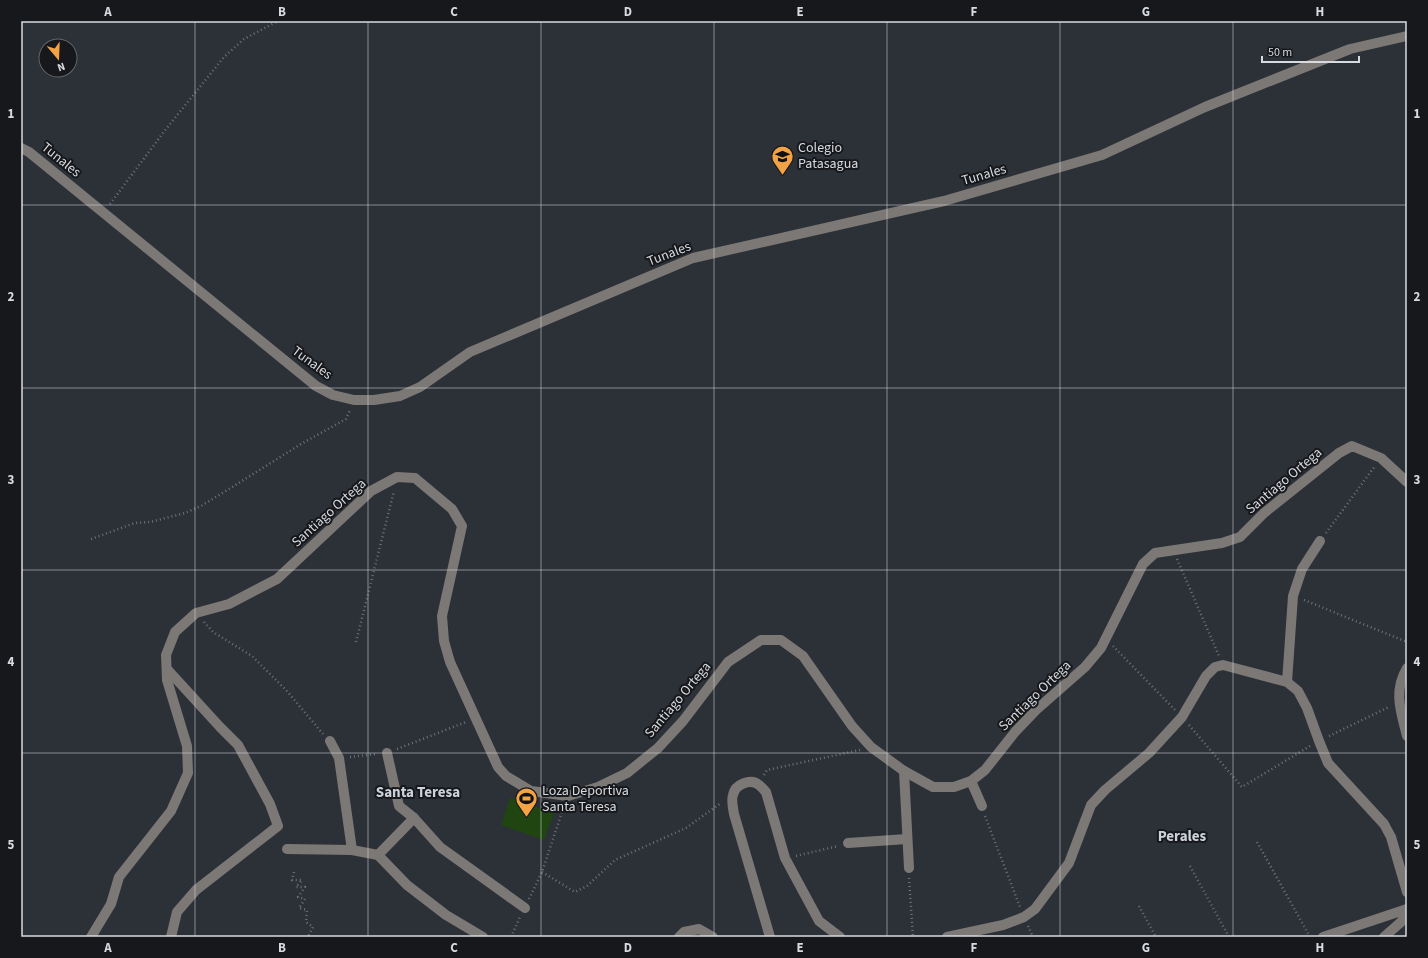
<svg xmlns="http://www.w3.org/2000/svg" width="1428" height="958" font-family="'Source Sans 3',sans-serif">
  <rect width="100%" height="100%" fill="#2c3037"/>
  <!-- green -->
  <path fill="#204511" d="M 510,798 L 554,813 L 544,840 L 501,825 Z"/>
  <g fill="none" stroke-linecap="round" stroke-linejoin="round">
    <!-- path -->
    <g stroke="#6f7278" stroke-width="2.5" stroke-dasharray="1 3" stroke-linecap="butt">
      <path d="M 110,204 L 166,129 L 224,57 L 244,39 L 278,21"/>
      <path d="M 1326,533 L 1375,466"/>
      <path d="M 91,539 L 135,523 L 150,522 L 185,513 L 201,506 L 234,486 L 301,444 L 346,419 L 350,410"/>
      <path d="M 1177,559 L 1219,656"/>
      <path d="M 1304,600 L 1407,642"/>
      <path d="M 204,622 L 213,632 L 252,656 L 286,690 L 323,734"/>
      <path d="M 356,642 L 394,491"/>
      <path d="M 1113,646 L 1175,710"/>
      <path d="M 1189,725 L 1242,787 L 1310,746"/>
      <path d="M 1329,736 L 1389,707"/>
      <path d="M 397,749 L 466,722"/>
      <path d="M 350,757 L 376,754"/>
      <path d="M 764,775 L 767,770 L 860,750"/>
      <path d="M 985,816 L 1020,907"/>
      <path d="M 1257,842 L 1310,937"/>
      <path d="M 796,856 L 838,846"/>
      <path d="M 1190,866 L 1229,937"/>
      <path d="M 294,872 L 292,880 L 302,880 L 296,887 L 305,887 L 298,897 L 305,899 L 299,908 L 307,910 L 306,922 L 313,927 L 309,935 L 313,937"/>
      <path d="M 542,872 L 575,892 L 587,886 L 615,860 L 686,828 L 721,803"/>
      <path d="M 909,878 L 913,937"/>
      <path d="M 529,899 L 542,872 L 564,806"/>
      <path d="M 1139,906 L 1156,937"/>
      <path d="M 1028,926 L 1033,937"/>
      <path d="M 511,937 L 520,917"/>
    </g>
    <!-- minor -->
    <g stroke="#7c7875" stroke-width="10">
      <path d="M 21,148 L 29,152 L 316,386 L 333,395 L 354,400 L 374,400 L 400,396 L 420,387 L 470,352 L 693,258 L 944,201 L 1102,155 L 1205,107 L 1350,49 L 1407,36"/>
      <path d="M 1407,668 C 1393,691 1401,712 1407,736"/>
      <path d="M 167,669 L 220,727 L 238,745 L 270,804 L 278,826 L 196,890 L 177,912 L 171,937"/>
      <path d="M 1287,682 L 1293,596 L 1302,569 L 1320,541"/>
      <path d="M 330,741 L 339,758 L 352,850"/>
      <path d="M 387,753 L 399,806 L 414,818 L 440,847 L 525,908"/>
      <path d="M 904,771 L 909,868"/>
      <path d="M 971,781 L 982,806"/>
      <path d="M 848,843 L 907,839"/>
      <path d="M 287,849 L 352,850 L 378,855 L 407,885 L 446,915 L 483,937"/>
      <path d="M 378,855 L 414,818"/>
      <path d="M 91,937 L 111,904 L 119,877 L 171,811 L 188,773 L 187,746 L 167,680 L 166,655 L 175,632 L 196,613 L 229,604 L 277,579 L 371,491 L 397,477 L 415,478 L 452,509 L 462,526 L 442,616 L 444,641 L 450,662 L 498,767 L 506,776 L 531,791 L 568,796 L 598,787 L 627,773 L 658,748 L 683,721 L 728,662 L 761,640 L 781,640 L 803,656 L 852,726 L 871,747 L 904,771 L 933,787 L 954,787 L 971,781 L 985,770 L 1015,732 L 1036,710 L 1085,667 L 1101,648 L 1143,564 L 1155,553 L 1222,543 L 1240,537 L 1264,513 L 1339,453 L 1352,446 L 1381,458 L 1407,482"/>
      <path d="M 679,937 L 684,932 L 699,929 L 713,937"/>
      <path d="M 770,937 L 734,814 C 733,808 731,800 733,795 C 735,784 751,778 759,785 C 762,787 764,790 766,792 L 785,858 L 819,921 L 840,937"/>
      <path d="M 947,937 L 1003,925 L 1024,917 L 1035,909 L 1069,863 L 1091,805 L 1105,790 L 1149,753 L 1182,717 L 1206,676 L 1215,667 L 1223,665 L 1287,682 L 1298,691 L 1307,708 L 1319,741 L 1328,763 L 1384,824 L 1391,837 L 1407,892"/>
      <path d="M 1323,937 L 1407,909"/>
      <path d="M 1384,937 L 1401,922 L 1407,914"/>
    </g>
  </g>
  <!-- grid -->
  <path fill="none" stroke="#d7dadf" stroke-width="1" stroke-opacity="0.55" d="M 195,21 L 195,937M 368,21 L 368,937M 541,21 L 541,937M 714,21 L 714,937M 887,21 L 887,937M 1060,21 L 1060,937M 1233,21 L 1233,937M 21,205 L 1407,205M 21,388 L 1407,388M 21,570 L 1407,570M 21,753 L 1407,753"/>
  <!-- icons -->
  <defs>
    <symbol id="school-pin" viewBox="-11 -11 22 30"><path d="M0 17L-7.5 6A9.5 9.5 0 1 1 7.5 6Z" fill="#f4a344" stroke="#16181b"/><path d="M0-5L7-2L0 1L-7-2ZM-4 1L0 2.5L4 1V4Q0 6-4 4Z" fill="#111"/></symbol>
    <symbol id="stadium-pin" viewBox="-11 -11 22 30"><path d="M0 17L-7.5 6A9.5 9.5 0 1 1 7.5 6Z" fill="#f4a344" stroke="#16181b"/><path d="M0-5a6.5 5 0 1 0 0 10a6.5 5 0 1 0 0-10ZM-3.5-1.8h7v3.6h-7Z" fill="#111"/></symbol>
  </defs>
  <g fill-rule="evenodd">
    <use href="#school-pin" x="770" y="144" width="25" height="34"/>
    <use href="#stadium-pin" x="514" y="786" width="25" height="34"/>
  </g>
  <g text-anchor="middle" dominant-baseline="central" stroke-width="4" stroke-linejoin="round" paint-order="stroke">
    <!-- poi labels -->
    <g font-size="14" fill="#d7dadf" stroke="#16181b" text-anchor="start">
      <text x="798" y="148">Colegio<tspan x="798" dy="16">Patasagua</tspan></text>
      <text x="542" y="791">Loza Deportiva<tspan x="542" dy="16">Santa Teresa</tspan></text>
    </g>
    <!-- street labels -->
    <g font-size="14" fill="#d7dadf" stroke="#16181b">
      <text transform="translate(61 160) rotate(39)">Tunales</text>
      <text transform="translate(984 175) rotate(-16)">Tunales</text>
      <text transform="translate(669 254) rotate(-21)">Tunales</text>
      <text transform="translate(312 363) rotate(36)">Tunales</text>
      <text transform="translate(1284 481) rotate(-40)">Santiago Ortega</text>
      <text transform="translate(329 513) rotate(-42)">Santiago Ortega</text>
      <text transform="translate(1035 696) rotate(-44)">Santiago Ortega</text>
      <text transform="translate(678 700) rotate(-50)">Santiago Ortega</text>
    </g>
    <!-- neighbourhood labels -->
    <g font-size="15" font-weight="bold" fill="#ccd1da" stroke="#16181b">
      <text x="418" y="792">Santa Teresa</text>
      <text x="1182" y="836">Perales</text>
    </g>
  </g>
  <!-- border -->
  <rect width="1428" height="958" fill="none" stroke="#16181b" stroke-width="44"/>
  <!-- north arrow -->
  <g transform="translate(58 58) rotate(161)"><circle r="19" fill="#16181b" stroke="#636669"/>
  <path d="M0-3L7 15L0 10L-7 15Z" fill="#f4a344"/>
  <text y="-6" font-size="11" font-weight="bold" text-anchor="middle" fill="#d7dadf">N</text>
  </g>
  <!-- scale -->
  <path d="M1262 56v6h97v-6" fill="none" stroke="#d7dadf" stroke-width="2"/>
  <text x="1268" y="56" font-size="12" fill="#d7dadf" stroke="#16181b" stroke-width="3" paint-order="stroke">50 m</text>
  <rect x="22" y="22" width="1384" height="914" fill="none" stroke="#d7dadf" stroke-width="1.5"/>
  <g font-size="13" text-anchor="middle" font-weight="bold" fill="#d7dadf">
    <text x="108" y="16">A</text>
    <text x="282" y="16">B</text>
    <text x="454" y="16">C</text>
    <text x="628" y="16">D</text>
    <text x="800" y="16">E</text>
    <text x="974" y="16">F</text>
    <text x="1146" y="16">G</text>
    <text x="1320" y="16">H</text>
    <text x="11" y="118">1</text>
    <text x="1417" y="118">1</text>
    <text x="11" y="301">2</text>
    <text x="1417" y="301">2</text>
    <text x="11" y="484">3</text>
    <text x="1417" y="484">3</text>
    <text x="11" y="666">4</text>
    <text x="1417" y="666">4</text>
    <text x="11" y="849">5</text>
    <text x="1417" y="849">5</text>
    <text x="108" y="952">A</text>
    <text x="282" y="952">B</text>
    <text x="454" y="952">C</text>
    <text x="628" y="952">D</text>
    <text x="800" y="952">E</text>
    <text x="974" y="952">F</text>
    <text x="1146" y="952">G</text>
    <text x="1320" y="952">H</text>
  </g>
</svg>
